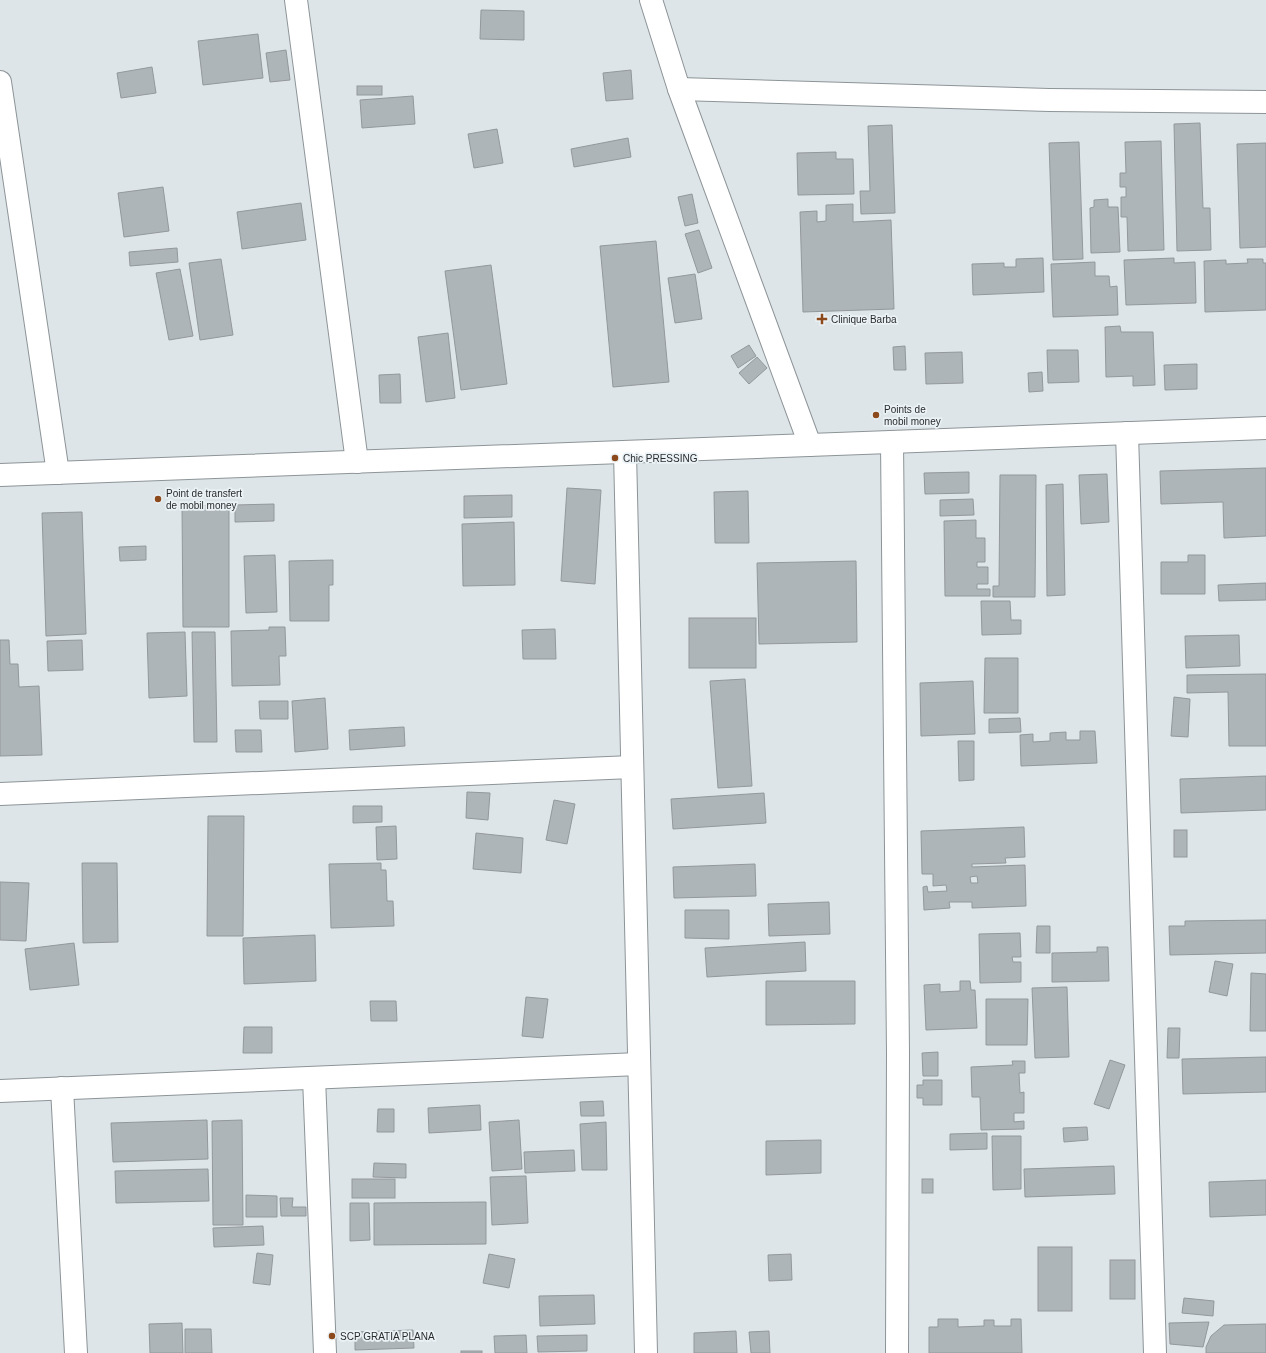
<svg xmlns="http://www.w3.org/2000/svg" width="1266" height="1353" font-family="Helvetica,sans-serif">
  <rect width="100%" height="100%" fill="#dee5e9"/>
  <!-- building -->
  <g fill="#aeb5b8" stroke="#92989c" fill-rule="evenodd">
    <path d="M 481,10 L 524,11 L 524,40 L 480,39 Z"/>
    <path d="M 258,34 L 263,78 L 203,85 L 198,41 Z"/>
    <path d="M 286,50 L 290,80 L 270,82 L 266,53 Z"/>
    <path d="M 152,67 L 156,93 L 121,98 L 117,73 Z"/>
    <path d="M 631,70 L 633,99 L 606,101 L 603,73 Z"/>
    <rect x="357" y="86" width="25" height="9"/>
    <path d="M 413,96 L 415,124 L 362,128 L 360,100 Z"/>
    <path d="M 1200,123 L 1203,208 L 1210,208 L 1211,250 L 1177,251 L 1174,124 Z"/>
    <path d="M 892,125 L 895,213 L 861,214 L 860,191 L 870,191 L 868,126 Z"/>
    <path d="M 497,129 L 503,163 L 474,168 L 468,134 Z"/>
    <path d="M 628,138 L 631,157 L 574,167 L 571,149 Z"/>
    <path d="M 1161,141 L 1164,250 L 1128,251 L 1127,217 L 1121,217 L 1121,197 L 1126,197 L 1126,187 L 1120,187 L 1120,173 L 1126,173 L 1125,142 Z"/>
    <path d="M 1079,142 L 1083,259 L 1053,260 L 1049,143 Z"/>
    <path d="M 1266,143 L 1266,247 L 1240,248 L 1237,144 Z"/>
    <path d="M 836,152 L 836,159 L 853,159 L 854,194 L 798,195 L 797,153 Z"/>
    <path d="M 163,187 L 169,231 L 124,237 L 118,193 Z"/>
    <path d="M 692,194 L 698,223 L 685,226 L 678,197 Z"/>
    <path d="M 1108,199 L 1108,207 L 1118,207 L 1120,252 L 1091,253 L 1090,208 L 1094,207 L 1094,200 Z"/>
    <path d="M 301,203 L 306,240 L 242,249 L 237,212 Z"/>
    <path d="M 853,204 L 853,222 L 891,220 L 894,309 L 803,312 L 800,212 L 817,211 L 817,222 L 826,221 L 826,205 Z"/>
    <path d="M 699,230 L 712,268 L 698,273 L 685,234 Z"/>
    <path d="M 656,241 L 669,382 L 613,387 L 600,246 Z"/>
    <path d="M 177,248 L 178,262 L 130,266 L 129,252 Z"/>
    <path d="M 1043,258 L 1044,292 L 973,295 L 972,264 L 1004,263 L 1004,267 L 1016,267 L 1016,259 Z"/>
    <path d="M 1174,258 L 1174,263 L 1195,262 L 1196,303 L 1126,305 L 1124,260 Z"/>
    <path d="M 221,259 L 233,335 L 200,340 L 189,263 Z"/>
    <path d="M 1247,259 L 1263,259 L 1263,263 L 1266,263 L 1266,310 L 1205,312 L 1204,261 L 1226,260 L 1226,264 L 1248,263 Z"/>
    <path d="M 1095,262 L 1095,276 L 1109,276 L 1110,287 L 1117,286 L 1118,315 L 1053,317 L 1051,264 Z"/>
    <path d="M 491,265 L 507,384 L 461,390 L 445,271 Z"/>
    <path d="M 180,269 L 193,336 L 169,340 L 156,273 Z"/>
    <path d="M 695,274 L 702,319 L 675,323 L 668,278 Z"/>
    <path d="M 1120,326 L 1121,332 L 1153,332 L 1155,385 L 1133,386 L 1133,376 L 1106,377 L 1105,327 Z"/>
    <path d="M 448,333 L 455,398 L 426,402 L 418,337 Z"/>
    <path d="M 749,345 L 756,356 L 738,368 L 731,356 Z"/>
    <path d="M 905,346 L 906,370 L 894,370 L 893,347 Z"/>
    <path d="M 1047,350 L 1078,350 L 1079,382 L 1048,383 Z"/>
    <path d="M 962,352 L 963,383 L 926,384 L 925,353 Z"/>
    <path d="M 757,357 L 767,368 L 749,384 L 739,373 Z"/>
    <path d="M 1197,364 L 1197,389 L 1165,390 L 1164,365 Z"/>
    <path d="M 1042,372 L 1043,391 L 1029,392 L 1028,373 Z"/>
    <path d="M 400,374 L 401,403 L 380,403 L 379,375 Z"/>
    <path d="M 1266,468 L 1266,536 L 1224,538 L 1223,502 L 1161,504 L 1160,471 Z"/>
    <path d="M 969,472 L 969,493 L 925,494 L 924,473 Z"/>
    <path d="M 1107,474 L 1109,522 L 1081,524 L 1079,475 Z"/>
    <path d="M 1000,475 L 1036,475 L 1035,597 L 993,597 L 993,586 L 999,586 Z"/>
    <path d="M 1063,484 L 1065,595 L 1047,596 L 1046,485 Z"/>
    <path d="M 567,488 L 601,490 L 595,584 L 561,581 Z"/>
    <path d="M 748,491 L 749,543 L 715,543 L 714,492 Z"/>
    <path d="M 512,495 L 512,517 L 464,518 L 464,496 Z"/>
    <path d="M 973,499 L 974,515 L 940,516 L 940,500 Z"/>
    <path d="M 274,504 L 274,521 L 235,522 L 235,505 Z"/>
    <path d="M 229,505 L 229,627 L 183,627 L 182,506 Z"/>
    <path d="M 82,512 L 86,634 L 46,636 L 42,513 Z"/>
    <path d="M 976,520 L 976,538 L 985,538 L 985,562 L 977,562 L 977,567 L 988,567 L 988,584 L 977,584 L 977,589 L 990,589 L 990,596 L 945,596 L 944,521 Z"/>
    <path d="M 514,522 L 515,585 L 463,586 L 462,524 Z"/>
    <path d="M 146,546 L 146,560 L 120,561 L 119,547 Z"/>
    <path d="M 275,555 L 277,612 L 246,613 L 244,556 Z"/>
    <path d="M 1188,555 L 1205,555 L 1205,594 L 1161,594 L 1161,562 L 1188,562 Z"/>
    <path d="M 333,560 L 333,585 L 329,585 L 329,621 L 290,621 L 289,561 Z"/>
    <path d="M 856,561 L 857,642 L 759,644 L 757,563 Z"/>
    <path d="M 1266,583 L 1266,600 L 1219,601 L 1218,585 Z"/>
    <path d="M 981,601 L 1010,601 L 1011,620 L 1021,620 L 1021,634 L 982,635 Z"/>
    <rect x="689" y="618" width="67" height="50"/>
    <path d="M 269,627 L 285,627 L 286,656 L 279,656 L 280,685 L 232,686 L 231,631 L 269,630 Z"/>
    <path d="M 555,629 L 556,659 L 523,659 L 522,630 Z"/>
    <path d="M 185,632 L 187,696 L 149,698 L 147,633 Z"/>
    <path d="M 192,632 L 215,632 L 217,742 L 194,742 Z"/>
    <path d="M 1239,635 L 1240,666 L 1186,668 L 1185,636 Z"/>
    <path d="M 0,640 L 9,640 L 10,664 L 18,664 L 19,687 L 39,686 L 42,755 L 0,756 Z"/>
    <path d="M 82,640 L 83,670 L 48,671 L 47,641 Z"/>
    <path d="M 985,658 L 1018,658 L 1018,713 L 984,713 Z"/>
    <path d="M 1266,674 L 1266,746 L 1229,746 L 1228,692 L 1187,693 L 1187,675 Z"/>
    <path d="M 745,679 L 752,786 L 718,788 L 710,681 Z"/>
    <path d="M 973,681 L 975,734 L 921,736 L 920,683 Z"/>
    <path d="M 1174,697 L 1190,699 L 1188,737 L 1171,736 Z"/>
    <path d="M 325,698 L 328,749 L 295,752 L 292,701 Z"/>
    <path d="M 259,701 L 288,701 L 288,719 L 260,719 Z"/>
    <path d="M 1020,718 L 1021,732 L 989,733 L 989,719 Z"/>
    <path d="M 404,727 L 405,746 L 350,750 L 349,730 Z"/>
    <path d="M 235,730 L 261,730 L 262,752 L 236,752 Z"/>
    <path d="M 1080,731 L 1095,731 L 1097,763 L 1021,766 L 1020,735 L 1033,734 L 1033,742 L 1050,741 L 1050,733 L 1066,732 L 1066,740 L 1080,740 Z"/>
    <path d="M 958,741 L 974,741 L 974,780 L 959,781 Z"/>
    <path d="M 1266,776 L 1266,810 L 1181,813 L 1180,779 Z"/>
    <path d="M 467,792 L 490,793 L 488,820 L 466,818 Z"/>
    <path d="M 764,793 L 766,823 L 673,829 L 671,799 Z"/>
    <path d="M 554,800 L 575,804 L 567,844 L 546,840 Z"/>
    <path d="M 353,806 L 382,806 L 382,822 L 353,823 Z"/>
    <path d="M 208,816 L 244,816 L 243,936 L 207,936 Z"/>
    <path d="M 396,826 L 397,859 L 377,860 L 376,827 Z"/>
    <path d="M 1024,827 L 1025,857 L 1005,858 L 1006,863 L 972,864 L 972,867 L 1025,865 L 1026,906 L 972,908 L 972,902 L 949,902 L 950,908 L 924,910 L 923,887 L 927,886 L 928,892 L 947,891 L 946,885 L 933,886 L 933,874 L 922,874 L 921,831 ZM 977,876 L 978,883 L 971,883 L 970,877 Z"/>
    <rect x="1174" y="830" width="13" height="27"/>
    <path d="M 476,833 L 523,838 L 521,873 L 473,869 Z"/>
    <path d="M 82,863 L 117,863 L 118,942 L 83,943 Z"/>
    <path d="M 381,863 L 381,870 L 386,870 L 387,901 L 393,901 L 394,926 L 331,928 L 329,864 Z"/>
    <path d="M 755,864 L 756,896 L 674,898 L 673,867 Z"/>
    <path d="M 0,882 L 29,883 L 26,941 L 0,940 Z"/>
    <path d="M 829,902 L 830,934 L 769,936 L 768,904 Z"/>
    <path d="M 685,910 L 729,910 L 729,939 L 685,938 Z"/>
    <path d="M 1266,920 L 1266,953 L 1170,955 L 1169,926 L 1185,926 L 1185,921 Z"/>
    <path d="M 1037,926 L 1050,926 L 1050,953 L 1036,953 Z"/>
    <path d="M 1020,933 L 1021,957 L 1012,957 L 1013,962 L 1021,962 L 1021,982 L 980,983 L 979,934 Z"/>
    <path d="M 315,935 L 316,981 L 244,984 L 243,938 Z"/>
    <path d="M 805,942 L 806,971 L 707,977 L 705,948 Z"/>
    <path d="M 74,943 L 79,985 L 30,990 L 25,949 Z"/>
    <path d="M 1097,947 L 1108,947 L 1109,981 L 1052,982 L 1052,953 L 1097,952 Z"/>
    <path d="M 1215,961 L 1233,964 L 1227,996 L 1209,992 Z"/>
    <path d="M 1251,973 L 1266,974 L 1266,1031 L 1250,1031 Z"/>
    <path d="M 766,981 L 855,981 L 855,1024 L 766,1025 Z"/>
    <path d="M 960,981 L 970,981 L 971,990 L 975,990 L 977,1028 L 926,1030 L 924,985 L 940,984 L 940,992 L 960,991 Z"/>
    <path d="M 1067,987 L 1069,1057 L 1035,1058 L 1032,988 Z"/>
    <path d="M 526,997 L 548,999 L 543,1038 L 522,1036 Z"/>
    <path d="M 986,999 L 1028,999 L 1027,1045 L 986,1045 Z"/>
    <path d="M 370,1001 L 396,1001 L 397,1021 L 371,1021 Z"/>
    <path d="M 244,1027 L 272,1027 L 272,1053 L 243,1053 Z"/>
    <path d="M 1168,1028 L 1180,1028 L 1179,1058 L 1167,1058 Z"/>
    <path d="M 938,1052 L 938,1076 L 923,1076 L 922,1053 Z"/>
    <path d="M 1266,1057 L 1266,1092 L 1183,1094 L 1182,1059 Z"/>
    <path d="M 1110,1060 L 1125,1065 L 1109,1109 L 1094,1104 Z"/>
    <path d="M 1012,1061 L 1025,1061 L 1025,1073 L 1019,1073 L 1020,1093 L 1024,1092 L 1024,1113 L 1014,1113 L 1014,1122 L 1024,1121 L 1024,1129 L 981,1130 L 980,1097 L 972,1097 L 971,1067 L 1013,1065 Z"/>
    <path d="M 923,1080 L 942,1080 L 942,1105 L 923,1105 L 923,1098 L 917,1098 L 917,1085 L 923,1085 Z"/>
    <path d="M 603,1101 L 604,1116 L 581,1116 L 580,1102 Z"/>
    <path d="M 480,1105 L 481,1130 L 429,1133 L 428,1108 Z"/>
    <path d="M 378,1109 L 394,1109 L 394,1132 L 377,1132 Z"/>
    <path d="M 207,1120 L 208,1159 L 113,1162 L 111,1123 Z"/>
    <path d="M 242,1120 L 243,1225 L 213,1225 L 212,1121 Z"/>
    <path d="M 519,1120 L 522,1169 L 492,1171 L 489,1122 Z"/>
    <path d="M 606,1122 L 607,1170 L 582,1170 L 580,1124 Z"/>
    <path d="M 1087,1127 L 1088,1140 L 1064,1142 L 1063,1128 Z"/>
    <path d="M 987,1133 L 987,1149 L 950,1150 L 950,1134 Z"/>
    <path d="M 992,1136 L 1021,1136 L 1021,1189 L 993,1190 Z"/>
    <path d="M 821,1140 L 821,1173 L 766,1175 L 766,1141 Z"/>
    <path d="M 574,1150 L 575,1171 L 525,1173 L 524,1152 Z"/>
    <path d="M 374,1163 L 406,1164 L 406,1178 L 373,1177 Z"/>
    <path d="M 1114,1166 L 1115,1194 L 1025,1197 L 1024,1169 Z"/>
    <path d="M 208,1169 L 209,1201 L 116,1203 L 115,1171 Z"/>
    <path d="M 526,1176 L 528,1223 L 492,1225 L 490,1177 Z"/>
    <rect x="352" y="1179" width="43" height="19"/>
    <rect x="922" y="1179" width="11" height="14"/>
    <path d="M 1266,1180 L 1266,1215 L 1210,1217 L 1209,1182 Z"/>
    <path d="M 246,1195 L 277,1196 L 277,1217 L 246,1217 Z"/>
    <path d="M 280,1198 L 293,1198 L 292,1207 L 306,1207 L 306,1216 L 281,1216 Z"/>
    <path d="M 486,1202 L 486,1244 L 374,1245 L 374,1203 Z"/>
    <path d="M 350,1203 L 369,1203 L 370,1240 L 350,1241 Z"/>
    <path d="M 263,1226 L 264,1245 L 214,1247 L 213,1228 Z"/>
    <rect x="1038" y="1247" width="34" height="64"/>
    <path d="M 257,1253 L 273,1255 L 270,1285 L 253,1283 Z"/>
    <path d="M 489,1254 L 515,1259 L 509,1288 L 483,1283 Z"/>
    <path d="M 791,1254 L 792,1280 L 769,1281 L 768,1255 Z"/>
    <rect x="1110" y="1260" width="25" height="39"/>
    <path d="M 594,1295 L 595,1324 L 540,1326 L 539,1296 Z"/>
    <path d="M 1184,1298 L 1214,1301 L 1213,1316 L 1182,1313 Z"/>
    <path d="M 938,1319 L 958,1319 L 958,1327 L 984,1326 L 984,1320 L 994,1320 L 994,1326 L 1011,1326 L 1011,1319 L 1021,1319 L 1022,1353 L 929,1353 L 929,1327 L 938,1327 Z"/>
    <path d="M 1209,1322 L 1203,1347 L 1170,1344 L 1169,1323 Z"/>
    <path d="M 182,1323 L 183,1353 L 150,1353 L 149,1324 Z"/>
    <path d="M 1266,1324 L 1266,1353 L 1206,1353 L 1206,1347 L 1211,1336 L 1224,1325 Z"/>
    <path d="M 185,1329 L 211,1329 L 212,1353 L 185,1353 Z"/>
    <path d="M 413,1330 L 414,1348 L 355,1350 L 355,1332 Z"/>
    <path d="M 736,1331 L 737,1353 L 694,1353 L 694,1333 Z"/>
    <path d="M 769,1331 L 770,1353 L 751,1353 L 749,1332 Z"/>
    <path d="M 526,1335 L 527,1353 L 495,1353 L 494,1336 Z"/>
    <path d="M 587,1335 L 587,1351 L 538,1352 L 537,1336 Z"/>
    <rect x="461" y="1351" width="21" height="2"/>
  </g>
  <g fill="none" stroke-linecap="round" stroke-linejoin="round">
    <defs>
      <g id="street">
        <path d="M 296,0 L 357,462"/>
        <path d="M 651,0 L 679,89 L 810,445"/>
        <path d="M 0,82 L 58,473"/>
        <path d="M 679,89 L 1049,100 L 1266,102"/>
        <path d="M 1127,433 L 1155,1353"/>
        <path d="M 892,442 L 898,1053 L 897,1353"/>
        <path d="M 625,452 L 646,1353"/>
        <path d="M 0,475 L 1266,428"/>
        <path d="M 0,794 L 632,767"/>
        <path d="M 314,1078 L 325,1353"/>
        <path d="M 62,1088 L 76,1353"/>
        <path d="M 0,1091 L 639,1064"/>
      </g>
    </defs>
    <!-- street casing -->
    <use href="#street" stroke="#8d9497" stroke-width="24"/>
    <!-- street -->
    <use href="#street" stroke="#fff" stroke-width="22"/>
  </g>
  <!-- markers -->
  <g fill="#8c491b" stroke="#ebf2f6" stroke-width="1.5">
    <path d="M820 313h4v4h4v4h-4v4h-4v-4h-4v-4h4z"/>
    <circle cx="876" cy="415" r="4"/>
    <circle cx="615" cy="458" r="4"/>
    <circle cx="158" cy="499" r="4"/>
    <circle cx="332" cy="1336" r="4"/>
  </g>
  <g text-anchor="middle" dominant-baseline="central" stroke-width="3.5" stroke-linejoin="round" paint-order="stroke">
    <!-- poi labels -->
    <g font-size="10" fill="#292c2d" stroke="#ebf2f6" text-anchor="start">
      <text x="831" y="319">Clinique Barba</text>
      <text x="884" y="409">Points de<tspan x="884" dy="12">mobil money</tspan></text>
      <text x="623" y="458">Chic PRESSING</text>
      <text x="166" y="493">Point de transfert<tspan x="166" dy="12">de mobil money</tspan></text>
      <text x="340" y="1336">SCP GRATIA PLANA</text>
    </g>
  </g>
</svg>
